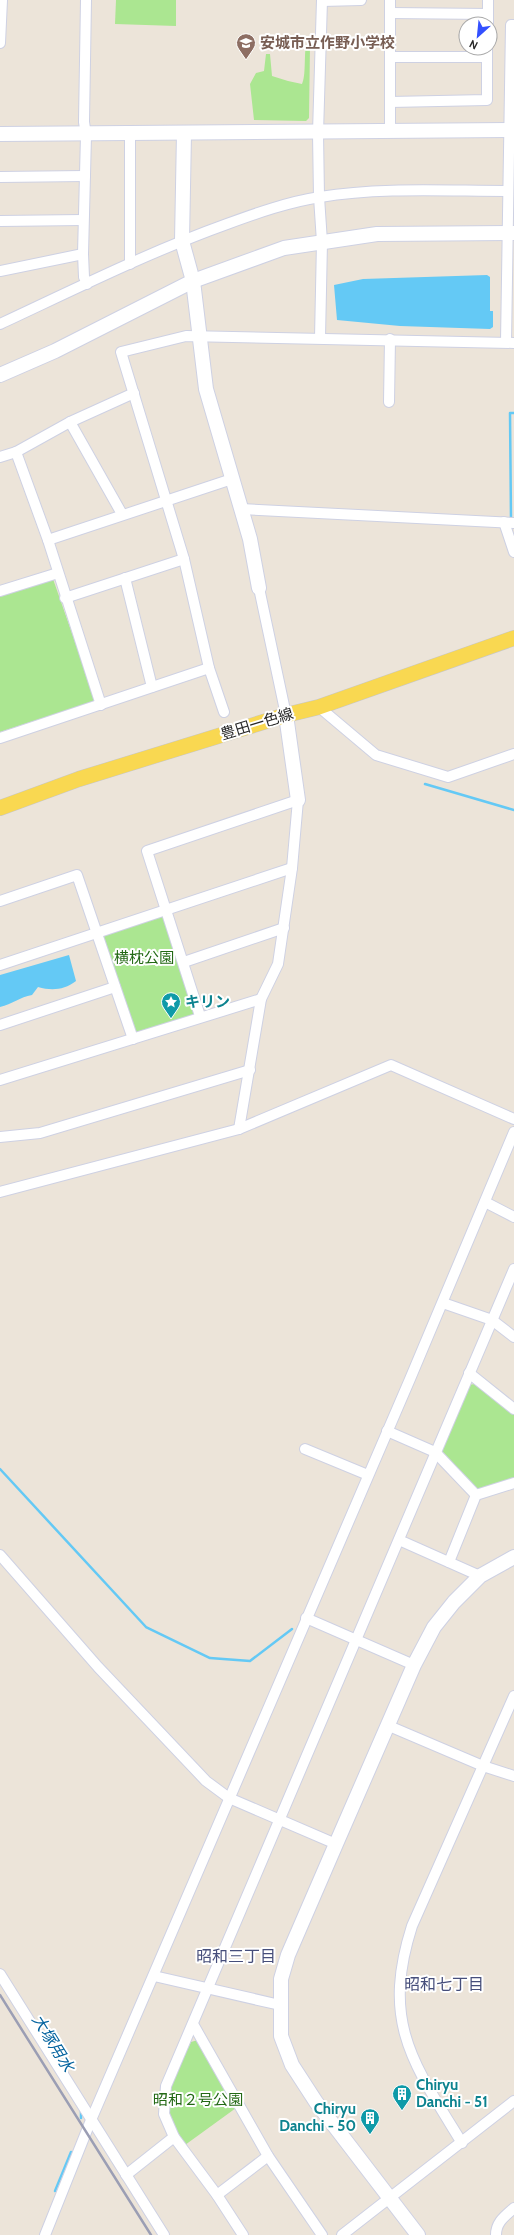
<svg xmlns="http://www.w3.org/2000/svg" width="514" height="2235" font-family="Cabin,'Noto Sans JP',sans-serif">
  <rect width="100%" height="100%" fill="#ece4d9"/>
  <!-- green -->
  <g fill="#abe691">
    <path d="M 116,0 L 176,0 L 176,26 L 115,24 Z"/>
    <path d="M 306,45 L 310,45 L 309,118 L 306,121 L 254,120 L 250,84 L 256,73 L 264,71 L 266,54 L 270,54 L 272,76 L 288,81 L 302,84 C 306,76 304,56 306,45 Z"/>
    <path d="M 53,579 L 95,699 L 92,702 L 0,732 L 0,596 Z"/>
    <path d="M 160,915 L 164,917 L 195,1012 L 193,1015 L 137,1034 L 134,1033 L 103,937 L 106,933 Z"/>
    <path d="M 475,1384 L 514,1414 L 514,1480 L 480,1491 L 441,1452 L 468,1385 Z"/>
    <path d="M 198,2040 L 236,2108 L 185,2145 C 179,2136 171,2126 169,2115 C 164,2090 181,2064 191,2042 Z"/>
  </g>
  <!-- water -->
  <g fill="#64c9f5">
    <path d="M 487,275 L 490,277 L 490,311 L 493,311 L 493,327 L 490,329 L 400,326 L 337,320 L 334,285 L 363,279 Z"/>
    <path d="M 69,955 L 76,981 C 64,990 52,991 38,987 L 32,995 C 20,997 12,1004 0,1007 L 0,975 Z"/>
  </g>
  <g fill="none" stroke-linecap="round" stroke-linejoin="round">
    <!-- stream -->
    <g stroke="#64c9f5" stroke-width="2.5">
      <path d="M 511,519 L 510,413 L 514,413"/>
      <path d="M 425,784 L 514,810"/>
      <path d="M 0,1469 L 146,1627 L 210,1658 L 250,1661 L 292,1629"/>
      <path d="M 81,2118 L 81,2111"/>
      <path d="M 55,2191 L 71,2152"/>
    </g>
    <defs>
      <g id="street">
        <path d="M 86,0 L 84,122 L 86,135 L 83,254 L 84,277 L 87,284"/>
        <path d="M 322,1 L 361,0"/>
        <path d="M 390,13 L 488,14"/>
        <path d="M 488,24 L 488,0"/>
        <path d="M 0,43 L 2,0"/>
        <path d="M 390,57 L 487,57"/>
        <path d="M 390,102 L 487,100 L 487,48"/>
        <path d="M 390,132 L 390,0"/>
        <path d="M 0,177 L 85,176"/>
        <path d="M 0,221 L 83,220"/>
        <path d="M 130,264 L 130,133"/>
        <path d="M 0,271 L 83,254"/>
        <path d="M 0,324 C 75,289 149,252 227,224 C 257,213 288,202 320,197 C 381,187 445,191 507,191"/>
        <path d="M 320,338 L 322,242 L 319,197 L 318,133 L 322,0"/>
        <path d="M 506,342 L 511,25 L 514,25"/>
        <path d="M 389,402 L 390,339"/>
        <path d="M 70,422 L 122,514"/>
        <path d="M 16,452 L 48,540 L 101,705"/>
        <path d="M 0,457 L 16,452 L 70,422 L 134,393"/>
        <path d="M 241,509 L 514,523"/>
        <path d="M 504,522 L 514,552"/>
        <path d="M 48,540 L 232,479"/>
        <path d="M 125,578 L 152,687"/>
        <path d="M 259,588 L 286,715"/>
        <path d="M 0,591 L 58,573"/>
        <path d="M 65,598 L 184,559"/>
        <path d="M 319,707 L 376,755 L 448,777 L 514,754"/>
        <path d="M 224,712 L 209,668 L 184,559 L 121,352 L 186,336 L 514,343"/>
        <path d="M 0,738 L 209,668"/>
        <path d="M 0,901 L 77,875 L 133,1039"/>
        <path d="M 184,962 L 284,928"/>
        <path d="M 0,965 L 292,868"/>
        <path d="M 200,1016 L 147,851 L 298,800 L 292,868 L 278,964 L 261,999 L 239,1129"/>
        <path d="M 0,1025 L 115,987"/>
        <path d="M 0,1080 L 261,999"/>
        <path d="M 0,1137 L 40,1133 L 250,1070"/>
        <path d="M 0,1192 L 239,1129 L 391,1065 L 514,1119"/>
        <path d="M 485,1202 L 514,1217"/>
        <path d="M 443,1303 L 492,1320 L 514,1337"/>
        <path d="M 469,1373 L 514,1409"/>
        <path d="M 387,1431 L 435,1452 L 476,1495"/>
        <path d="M 305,1449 L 368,1475"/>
        <path d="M 399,1540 L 480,1576"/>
        <path d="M 0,1555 L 98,1667 L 206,1781 L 229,1798 L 336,1844"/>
        <path d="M 449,1562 L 476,1495 L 514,1483"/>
        <path d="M 306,1618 L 414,1665"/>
        <path d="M 389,1726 L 483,1766 L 514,1776"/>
        <path d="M 0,1974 L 164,2235"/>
        <path d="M 154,1976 L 280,2005"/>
        <path d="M 193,2024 L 268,2156 L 322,2235"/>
        <path d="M 462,2143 C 413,2063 381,2023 412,1926 L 514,1696"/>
        <path d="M 126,2175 L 174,2137"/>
        <path d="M 217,2195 L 268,2156"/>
        <path d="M 45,2235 L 91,2120 L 410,1379 L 514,1132"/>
        <path d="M 243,2235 L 217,2195 L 174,2137 L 164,2114 L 166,2086 L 514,1269"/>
        <path d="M 342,2235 L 514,2101"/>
        <path d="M 496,2235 C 496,2222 505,2216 514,2208"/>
      </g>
      <g id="secondary">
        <path d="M 184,133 L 182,241 L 193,281 L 206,389 L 250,539 L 259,588"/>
        <path d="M 0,134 L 509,130"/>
        <path d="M 0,375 L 55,351 L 193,281 L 284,248 L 377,234 L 514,233"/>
        <path d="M 286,715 L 298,800"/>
        <path d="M 418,2235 L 316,2102 L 292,2065 L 281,2036 L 281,1979 L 288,1955 L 336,1844 L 414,1665 L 434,1627 L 454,1602 L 480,1576 L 514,1557"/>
      </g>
      <path id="primary" d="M 0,808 L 79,779 L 286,715 L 319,707 L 514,638"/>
    </defs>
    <!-- street casing -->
    <use href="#street" stroke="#ced1e3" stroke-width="12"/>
    <!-- secondary casing -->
    <use href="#secondary" stroke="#ced1e3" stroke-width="16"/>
    <!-- primary casing -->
    <use href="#primary" stroke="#c7c7c7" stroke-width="16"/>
    <!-- street -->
    <use href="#street" stroke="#fff" stroke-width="10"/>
    <!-- secondary -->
    <use href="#secondary" stroke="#fff" stroke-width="14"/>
    <!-- primary -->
    <use href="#primary" stroke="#f9d851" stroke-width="15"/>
    <!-- rail -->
    <path stroke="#9b9eb4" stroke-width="2.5" d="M 0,1995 L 151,2235"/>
  </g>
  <!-- icons -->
  <defs>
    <symbol id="school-pin" viewBox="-11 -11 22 30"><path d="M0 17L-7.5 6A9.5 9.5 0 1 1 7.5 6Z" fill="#8d6e63" stroke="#fff"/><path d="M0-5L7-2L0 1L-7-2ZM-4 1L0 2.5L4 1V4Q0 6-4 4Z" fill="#fff"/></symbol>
    <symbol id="sight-pin" viewBox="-11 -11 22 30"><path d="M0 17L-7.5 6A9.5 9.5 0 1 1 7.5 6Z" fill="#0f9aa8" stroke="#fff"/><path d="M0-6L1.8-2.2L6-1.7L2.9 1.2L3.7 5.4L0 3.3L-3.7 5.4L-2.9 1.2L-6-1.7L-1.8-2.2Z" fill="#fff"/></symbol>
    <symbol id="building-pin" viewBox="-11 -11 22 30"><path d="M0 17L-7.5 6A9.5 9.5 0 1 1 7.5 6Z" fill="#0f9aa8" stroke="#fff"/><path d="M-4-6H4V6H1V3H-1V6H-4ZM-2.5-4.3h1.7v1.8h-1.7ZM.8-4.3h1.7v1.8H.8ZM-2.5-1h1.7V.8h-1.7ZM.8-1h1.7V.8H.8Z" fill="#fff"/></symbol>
  </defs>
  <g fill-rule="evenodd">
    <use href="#school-pin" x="235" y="32" width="22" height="30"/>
    <use href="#sight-pin" x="160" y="991" width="22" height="30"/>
    <use href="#building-pin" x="391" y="2083" width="22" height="30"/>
    <use href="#building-pin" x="359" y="2107" width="22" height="30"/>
  </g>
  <g text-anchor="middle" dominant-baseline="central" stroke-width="4" stroke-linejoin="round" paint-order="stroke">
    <!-- education labels -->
    <g font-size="15" font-weight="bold" fill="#785e54" stroke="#fff" text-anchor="start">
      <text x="260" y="43">安城市立作野小学校</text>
    </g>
    <!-- street labels -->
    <g font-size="15" fill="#282828" stroke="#fff">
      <text transform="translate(257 724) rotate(-17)">豊田一色線</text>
    </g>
    <!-- park labels -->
    <g font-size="15" fill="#236915" stroke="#fff">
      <text x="144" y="958">横枕公園</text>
      <text x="198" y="2100">昭和２号公園</text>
    </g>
    <!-- culture labels -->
    <g font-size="15" font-weight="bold" fill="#0d838f" stroke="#fff" text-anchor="start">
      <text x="185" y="1002">キリン</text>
      <text x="416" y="2085">Chiryu<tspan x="416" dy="17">Danchi - 51</tspan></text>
      <text x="356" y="2109" text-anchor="end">Chiryu<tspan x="356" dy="17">Danchi - 50</tspan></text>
    </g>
    <!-- neighbourhood labels -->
    <g font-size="16" fill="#464e7b" stroke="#fff">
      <text x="236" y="1956">昭和三丁目</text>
      <text x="444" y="1984">昭和七丁目</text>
    </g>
    <!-- water labels -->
    <g font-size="16" font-style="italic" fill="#05649f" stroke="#fff">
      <text transform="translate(53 2043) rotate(58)">大塚用水</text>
    </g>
  </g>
  <!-- north arrow -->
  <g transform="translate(478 36) rotate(207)"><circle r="19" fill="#ffffff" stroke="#a9a9a9"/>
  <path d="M0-3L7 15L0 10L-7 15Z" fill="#3350ff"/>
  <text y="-6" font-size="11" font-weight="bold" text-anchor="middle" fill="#282828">N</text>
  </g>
</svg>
